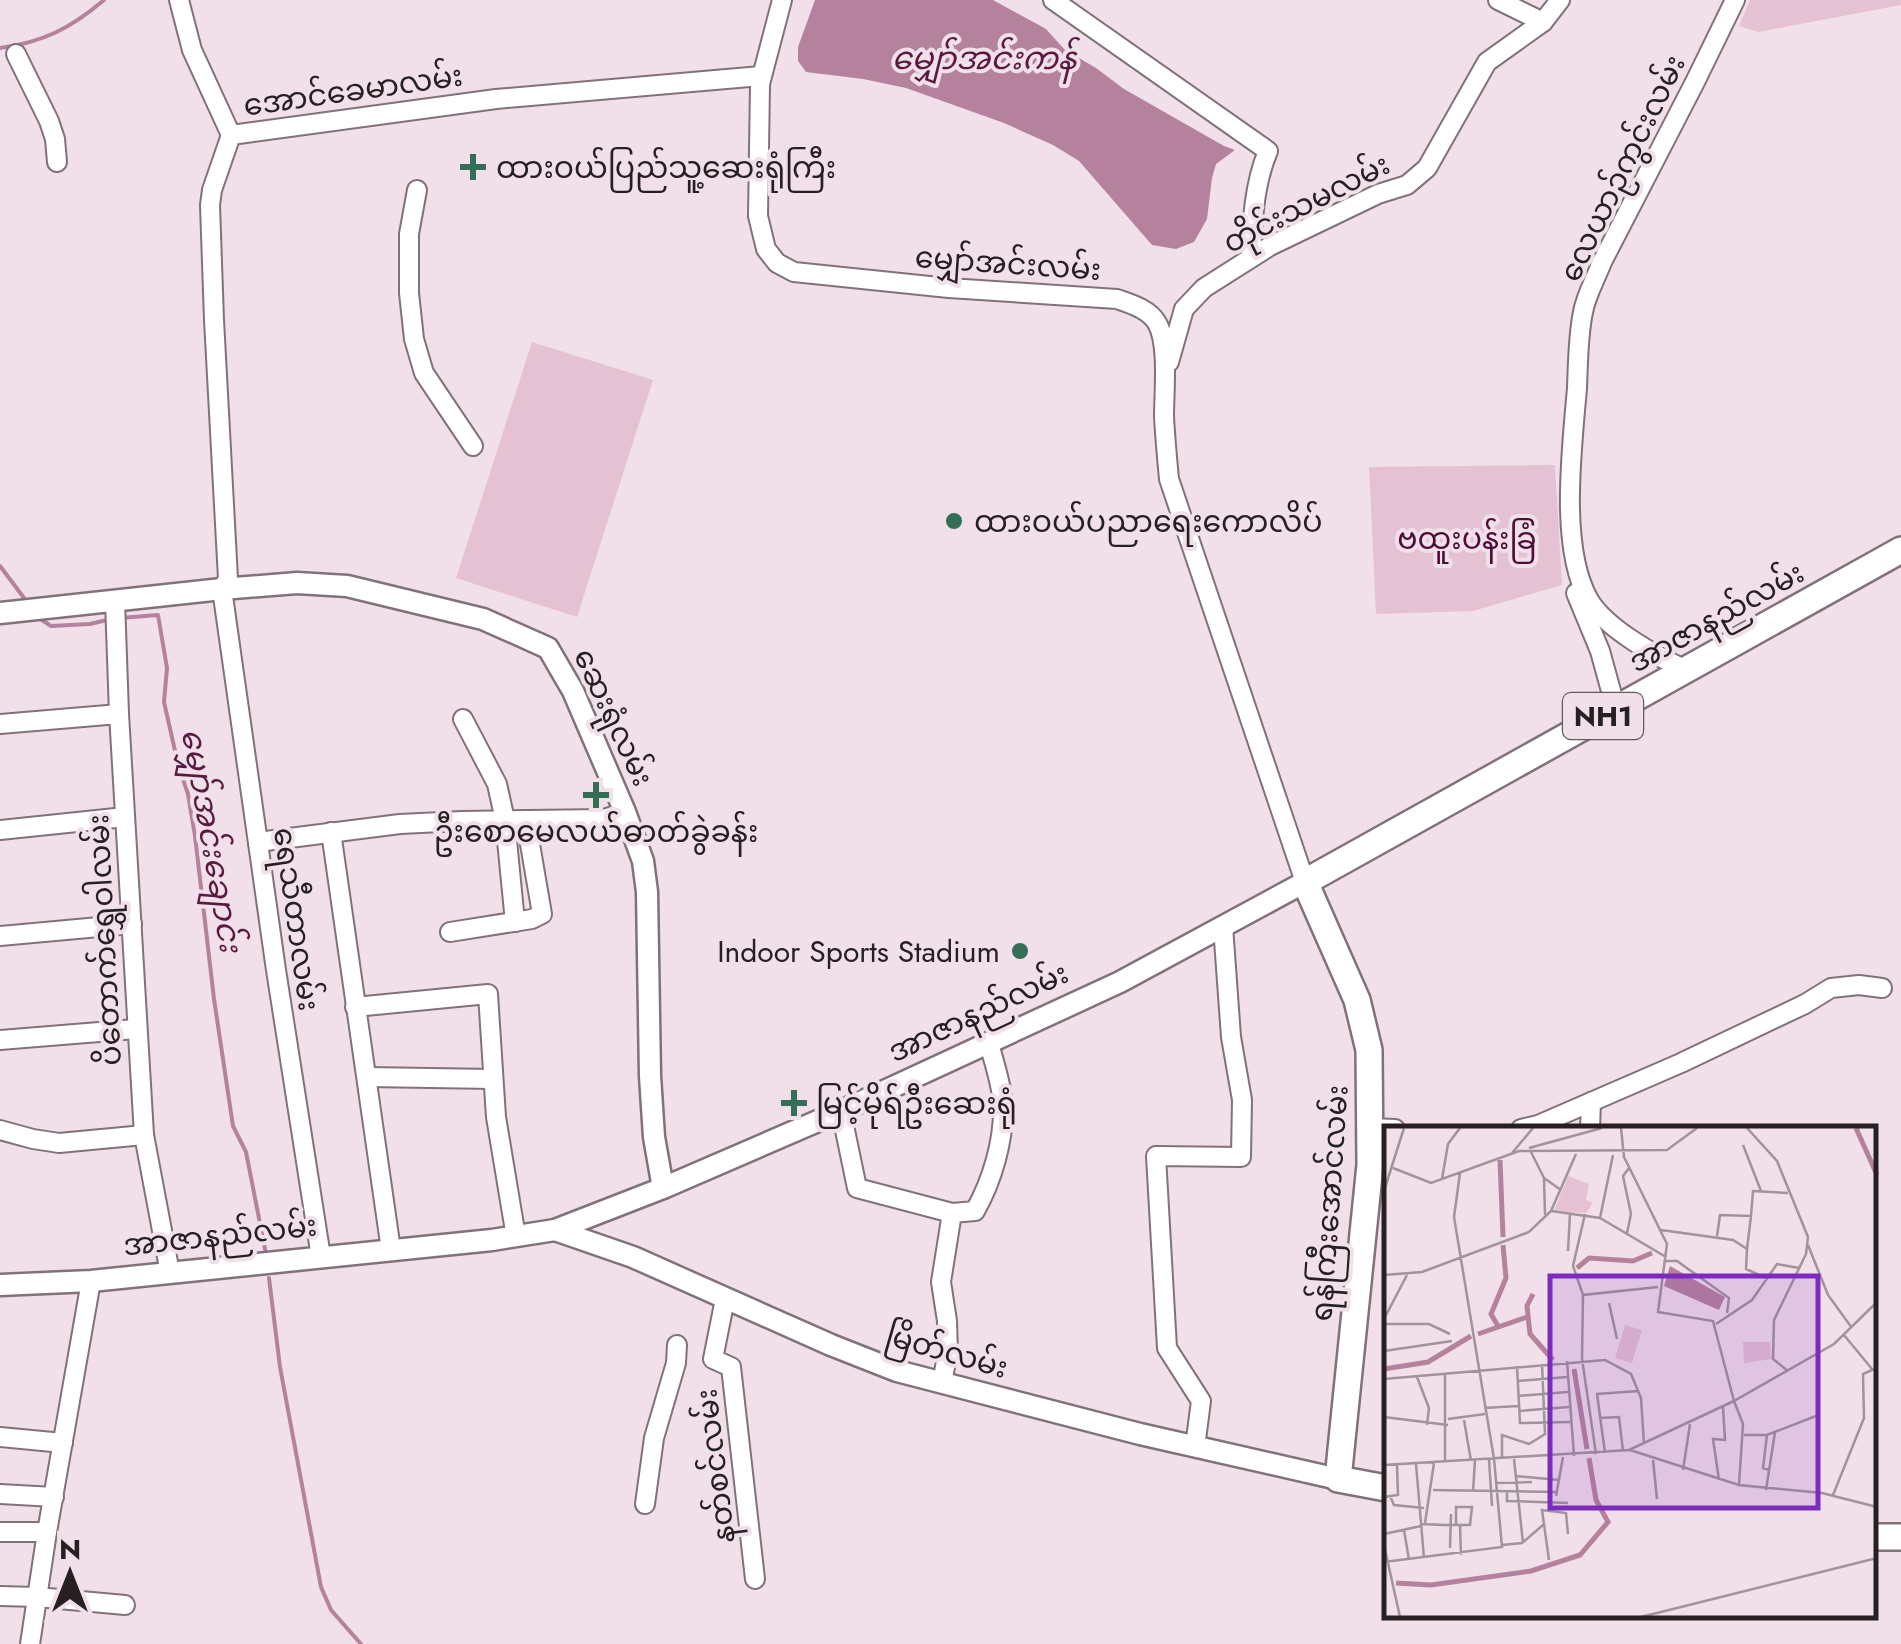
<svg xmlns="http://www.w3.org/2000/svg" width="1901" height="1644" font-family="Jost,'Noto Sans Myanmar',sans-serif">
  <rect width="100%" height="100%" fill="#f1e0e9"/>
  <!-- green -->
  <g fill="#e5c1d4">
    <path d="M 1750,0 L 1901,0 L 1901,5 L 1758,32 L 1739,26 Z"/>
    <path d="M 532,342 L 653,380 L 577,617 L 456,578 Z"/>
    <path d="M 1555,465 L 1562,585 L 1473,611 L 1376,614 L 1369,467 Z"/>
  </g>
  <!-- water -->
  <path fill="#b5829e" d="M 815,0 L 993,0 L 1046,29 L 1065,50 L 1096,68 L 1124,89 L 1224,146 L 1235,150 L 1216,164 L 1212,178 L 1207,219 L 1194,242 L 1176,249 L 1152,245 L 1079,161 L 1053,145 L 1004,123 L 906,88 L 863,79 L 806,72 L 798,61 L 798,47 Z"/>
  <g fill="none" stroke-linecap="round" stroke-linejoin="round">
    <!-- stream -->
    <g stroke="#b5829e" stroke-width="4">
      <path d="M 0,48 C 44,42 71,28 104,0"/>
      <path d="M 0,566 L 27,602"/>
      <path d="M 39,618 L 51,626 L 90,624 L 111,619"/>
      <path d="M 120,618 L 158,615 L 167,668 L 164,702 L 178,764 L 188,794 L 195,836 L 214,999 L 233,1126 L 246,1152 L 266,1254"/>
      <path d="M 269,1278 L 280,1367 L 321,1587 L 331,1610 L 361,1644"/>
    </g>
    <defs>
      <g id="minor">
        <path d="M 179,0 L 192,50 L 231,135"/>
        <path d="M 782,0 L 760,84 L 758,216 L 766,249 L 777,263 L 794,272 L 949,288 L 1117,299 C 1131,304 1149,309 1157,323 C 1169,343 1164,392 1164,416 C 1165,437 1167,458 1169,479 L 1305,882"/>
        <path d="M 1053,0 L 1268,151 C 1254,184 1252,223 1251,258"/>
        <path d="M 1498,0 L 1543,22"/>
        <path d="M 16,54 L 49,121 L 55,139 L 57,162"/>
        <path d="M 417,190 L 409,234 L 409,293 L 414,339 L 424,373 L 473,446"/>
        <path d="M 1169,362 L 1184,309 L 1204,288 L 1270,246 L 1378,194 L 1407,185 L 1427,168 L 1487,62 L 1543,22 L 1560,0"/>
        <path d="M 1576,593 L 1600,651 L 1616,709"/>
        <path d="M 115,601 L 119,714 L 144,1135 L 170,1273"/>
        <path d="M 1688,671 C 1658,657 1606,629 1589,600 C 1559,548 1572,448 1577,388 C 1578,363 1578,336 1583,312 C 1586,295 1596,278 1602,262 L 1695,82 L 1735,0"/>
        <path d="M 463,719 L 497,784 L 505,820 L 515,922"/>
        <path d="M 0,724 L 119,714"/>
        <path d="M 0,830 L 125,817"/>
        <path d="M 331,832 C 350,971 372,1110 391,1250"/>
        <path d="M 258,842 L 400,824 L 462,821 L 604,819 L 625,812"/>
        <path d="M 450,932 L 532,919 L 542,914 L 526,821"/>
        <path d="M 0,936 L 132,924"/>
        <path d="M 355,1007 L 488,994 L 496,1117 L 516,1237"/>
        <path d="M 0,1040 L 136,1029"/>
        <path d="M 368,1077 L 493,1079"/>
        <path d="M 841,1111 L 857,1188 L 952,1213"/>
        <path d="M 1370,1128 L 1395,1129"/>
        <path d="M 1521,1129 L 1538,1125 L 1681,1063 L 1805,1004 L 1831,988 L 1859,985 L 1882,988"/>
        <path d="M 1590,1129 L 1591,1102"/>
        <path d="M 0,1130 L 33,1139 L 59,1143 L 144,1135"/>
        <path d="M 321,1257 L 276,970 L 222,589 L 228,579 L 214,320 L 210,205 L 212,190 L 231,135 L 496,99 L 761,76"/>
        <path d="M 725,1299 L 713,1359 L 731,1367 L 755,1579"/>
        <path d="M 942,1382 L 948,1352 L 947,1321 L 941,1282 L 952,1213 L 975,1211 C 992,1181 1004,1141 1003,1105 C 1002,1085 994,1063 989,1043"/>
        <path d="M 0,1437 L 63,1443"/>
        <path d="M 1195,1447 L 1201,1401 L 1167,1348 L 1156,1156 L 1241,1157 L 1242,1100 L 1231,1037 L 1223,926"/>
        <path d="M 0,1494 L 54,1497"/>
        <path d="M 645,1504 L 654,1438 L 676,1363 L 677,1345"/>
        <path d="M 0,1532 L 47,1532"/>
        <path d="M 0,1596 L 37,1597 L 125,1605"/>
        <path d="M 30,1644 L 47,1532 L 91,1281"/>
      </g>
      <g id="major">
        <path d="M 0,613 L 222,589 L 297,583 L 347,586 L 483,619 L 548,648 L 573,691 L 625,812 L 643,861 L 647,892 L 650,1076 L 654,1137 L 663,1188"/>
        <path d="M 555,1230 L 633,1257 L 831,1345 L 897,1371 L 1140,1434 L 1338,1479"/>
        <path d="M 0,1285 L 91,1281 L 492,1240 L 555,1230 L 663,1188 L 841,1111 L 1120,982 L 1305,882"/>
      </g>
      <g id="highway">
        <path d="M 1386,1488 L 1338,1479 L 1370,1165 L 1369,1050 L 1357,1000 L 1305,882 L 1901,550"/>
        <path d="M 1874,1537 L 1901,1537"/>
      </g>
    </defs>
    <!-- minor casing -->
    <use href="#minor" stroke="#81727a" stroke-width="22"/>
    <!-- major casing -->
    <use href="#major" stroke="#81727a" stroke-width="25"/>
    <!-- highway casing -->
    <use href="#highway" stroke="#81727a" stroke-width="30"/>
    <!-- minor -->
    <use href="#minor" stroke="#fff" stroke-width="18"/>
    <!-- major -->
    <use href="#major" stroke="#fff" stroke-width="20"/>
    <!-- highway -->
    <use href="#highway" stroke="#fff" stroke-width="25"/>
  </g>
  <!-- markers -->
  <g fill="#356e57" stroke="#f1e0e9" stroke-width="4">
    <path d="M468 152h10v10h10v10h-10v10h-10v-10h-10v-10h10z"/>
    <circle cx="954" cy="521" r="10"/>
    <path d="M591 780h10v10h10v10h-10v10h-10v-10h-10v-10h10z"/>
    <circle cx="1020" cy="951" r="10"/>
    <path d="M789 1088h10v10h10v10h-10v10h-10v-10h-10v-10h10z"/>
  </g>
  <g text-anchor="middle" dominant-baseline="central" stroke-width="8" stroke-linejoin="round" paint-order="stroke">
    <!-- shield labels -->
    <rect fill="#f1e0e9" stroke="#635a5e" stroke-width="2.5" x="1563" y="693" width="80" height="46" rx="8"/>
    <g font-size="28" font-weight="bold" fill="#262023">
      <text x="1603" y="716">NH1</text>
    </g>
    <!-- street labels -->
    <g font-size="30" fill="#262023" stroke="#f1e0e9">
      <text transform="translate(353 90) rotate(-8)">အောင်ခေမာလမ်း</text>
      <text transform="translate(1622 168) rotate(-64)">လေယာဉ်ကွင်းလမ်း</text>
      <text transform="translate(1306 203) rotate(-27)">တိုင်းသမလမ်း</text>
      <text transform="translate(1008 263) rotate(4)">မျှော်အင်းလမ်း</text>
      <text transform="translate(1716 617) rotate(-29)">အာဇာနည်လမ်း</text>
      <text transform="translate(614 717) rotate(65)">ဆေးရုံလမ်း</text>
      <text transform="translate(297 919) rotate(82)">ရေသီတာလမ်း</text>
      <text transform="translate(104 940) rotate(-93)">ပိတောက်ရွှေဝါလမ်း</text>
      <text transform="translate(978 1012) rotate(-25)">အာဇာနည်လမ်း</text>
      <text transform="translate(1329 1203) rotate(-86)">ရန်ကြီးအောင်လမ်း</text>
      <text transform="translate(220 1235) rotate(-6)">အာဇာနည်လမ်း</text>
      <text transform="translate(947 1351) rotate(16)">မြိတ်လမ်း</text>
      <text transform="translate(715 1466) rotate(-97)">နတ်စင်လမ်း</text>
    </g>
    <!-- poi labels -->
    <g font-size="30" fill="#262023" stroke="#f1e0e9" text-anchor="start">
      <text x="496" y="167">ထားဝယ်ပြည်သူ့ဆေးရုံကြီး</text>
      <text x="974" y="521">ထားဝယ်ပညာရေးကောလိပ်</text>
      <text x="596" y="831" text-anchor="middle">ဦးစောမေလယ်ဓာတ်ခွဲခန်း</text>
      <text x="1000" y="951" text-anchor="end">Indoor Sports Stadium</text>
      <text x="816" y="1103">မြင့်မိုရ်ဦးဆေးရုံ</text>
    </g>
    <!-- park labels -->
    <g font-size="30" fill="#4c0d37" stroke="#f1e0e9">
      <text x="1467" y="538">ဗထူးပန်းခြံ</text>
    </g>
    <!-- water labels -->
    <g font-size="32" font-style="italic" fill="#581a41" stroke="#f1e0e9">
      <text x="984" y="58">မျှော်အင်းကန်</text>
      <text transform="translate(212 840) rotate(80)">မျှော်အင်းချောင်း</text>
    </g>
  </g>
  <!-- overview -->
  <g transform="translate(1384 1126)">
    <rect width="492" height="492" fill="#f1e0e9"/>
    <path d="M 184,50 L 205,58 L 202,74 L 209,77 L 202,87 L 170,85 ZM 241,199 L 258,204 L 248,237 L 231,232 ZM 359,216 L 386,216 L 387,233 L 360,237 Z" fill="#e5c1d4"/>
    <path d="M 286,140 L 341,171 L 335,184 L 280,160 Z" fill="#b5829e"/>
    <path fill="none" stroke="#b5829e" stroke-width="5" d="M 472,2 L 493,49M 116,34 L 119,111M 193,142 L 205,132 L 249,135 L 268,127M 149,168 L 143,180 L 146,208 L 169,234M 114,200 L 107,188 L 122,152 L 119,119M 94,208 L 143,191M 0,243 L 44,236 L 87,210M 190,243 L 203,323M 12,457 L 47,459 L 147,445 L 196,429 L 224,396 L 212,374 L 205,332"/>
    <path fill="none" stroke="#a0939a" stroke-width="2.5" d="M 237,2 L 240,31 L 283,118 L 274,186 L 329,195 L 350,275M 363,2 L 393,35 L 424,111 L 422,128 L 390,194 L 389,233 L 404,245M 359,19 L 377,65M 145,22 L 218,2M 147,26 L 160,52 L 177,64M 128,27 L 149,2M 9,42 L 47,57 L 135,25 L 283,24 L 313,2M 160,52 L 161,89M 58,53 L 64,18 L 76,2M 0,65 L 20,2M 167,85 L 216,92 L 282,131M 216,92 L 229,29M 277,104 L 349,114 L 363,123 L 362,143 L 384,153M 243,107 L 247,88 L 239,50 L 245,42M 333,110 L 336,89 L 367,90 L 369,65 L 404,67M 424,119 L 444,169 L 468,202M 363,123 L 367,90M 184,125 L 186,87M 281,135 L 293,135 L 345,172 L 343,187M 0,149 L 38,146 L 145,106 L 167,85 L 192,28M 199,169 L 189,140 L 201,88M 493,176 L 450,218 L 350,275 L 359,298 L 355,359 L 438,367 L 493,381M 225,177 L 233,213M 0,193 L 23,149M 0,198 L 45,198 L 66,208M 332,198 L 368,174 L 393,138 L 415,142M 460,209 L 488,243M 0,225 L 68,215M 183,235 L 190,330M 133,240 L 136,297 L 186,296M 33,251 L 45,282 L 43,299M 0,253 L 221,234 L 247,248 L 257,272 L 260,318M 134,255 L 183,251M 212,268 L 255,265M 213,268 L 221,327M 134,270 L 184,266M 100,282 L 134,280M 135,285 L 185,281M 0,291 L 64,299M 216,292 L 235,291 L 239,325M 64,293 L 101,288M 80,294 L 87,335M 360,309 L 383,309 L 432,290M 383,309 L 379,342 L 386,344M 145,318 L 161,308 L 158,238M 246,324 L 355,359M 212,328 L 198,233 L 199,169 L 274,161M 118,333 L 118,309 L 145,318M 130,333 L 139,417M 105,334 L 108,380M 269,334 L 273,373M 61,336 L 61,248M 32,338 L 40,432M 0,339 L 245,324 L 350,275M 299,344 L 306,298M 132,350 L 175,354M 335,354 L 329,313 L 341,314 L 339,281M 112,357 L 148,356M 49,364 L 173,366M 382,364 L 391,306M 89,366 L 91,334M 123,366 L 123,375 L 184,377M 449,369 L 480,292 L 479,248 L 490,243M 6,370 L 10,379 L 40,382M 172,370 L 179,331M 0,371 L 14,369 L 13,339M 41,397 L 50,337M 37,398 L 60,399 L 86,399 L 88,381 L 72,381 L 72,399M 76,399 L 77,429M 20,404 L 25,434M 0,408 L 37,400M 0,419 L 16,491M 118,419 L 138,417 L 159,399M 66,422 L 67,388M 165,434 L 158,384 L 182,387 L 184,408M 0,436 L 118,421 L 110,333 L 70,91 L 76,47M 257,491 L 493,432"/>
    <path fill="#7b2cbf" fill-opacity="0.15" stroke="#7b2cbf" stroke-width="5" d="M 166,150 L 434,150 L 434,382 L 166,382 Z"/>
    <rect width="492" height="492" fill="none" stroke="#262023" stroke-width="5"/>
  </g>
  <!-- north arrow -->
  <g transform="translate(70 1574)" stroke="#f1e0e9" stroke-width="8" paint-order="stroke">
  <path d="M0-8L18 38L0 25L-18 38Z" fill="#262023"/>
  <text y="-15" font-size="28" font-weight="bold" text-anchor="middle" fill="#262023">N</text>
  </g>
</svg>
